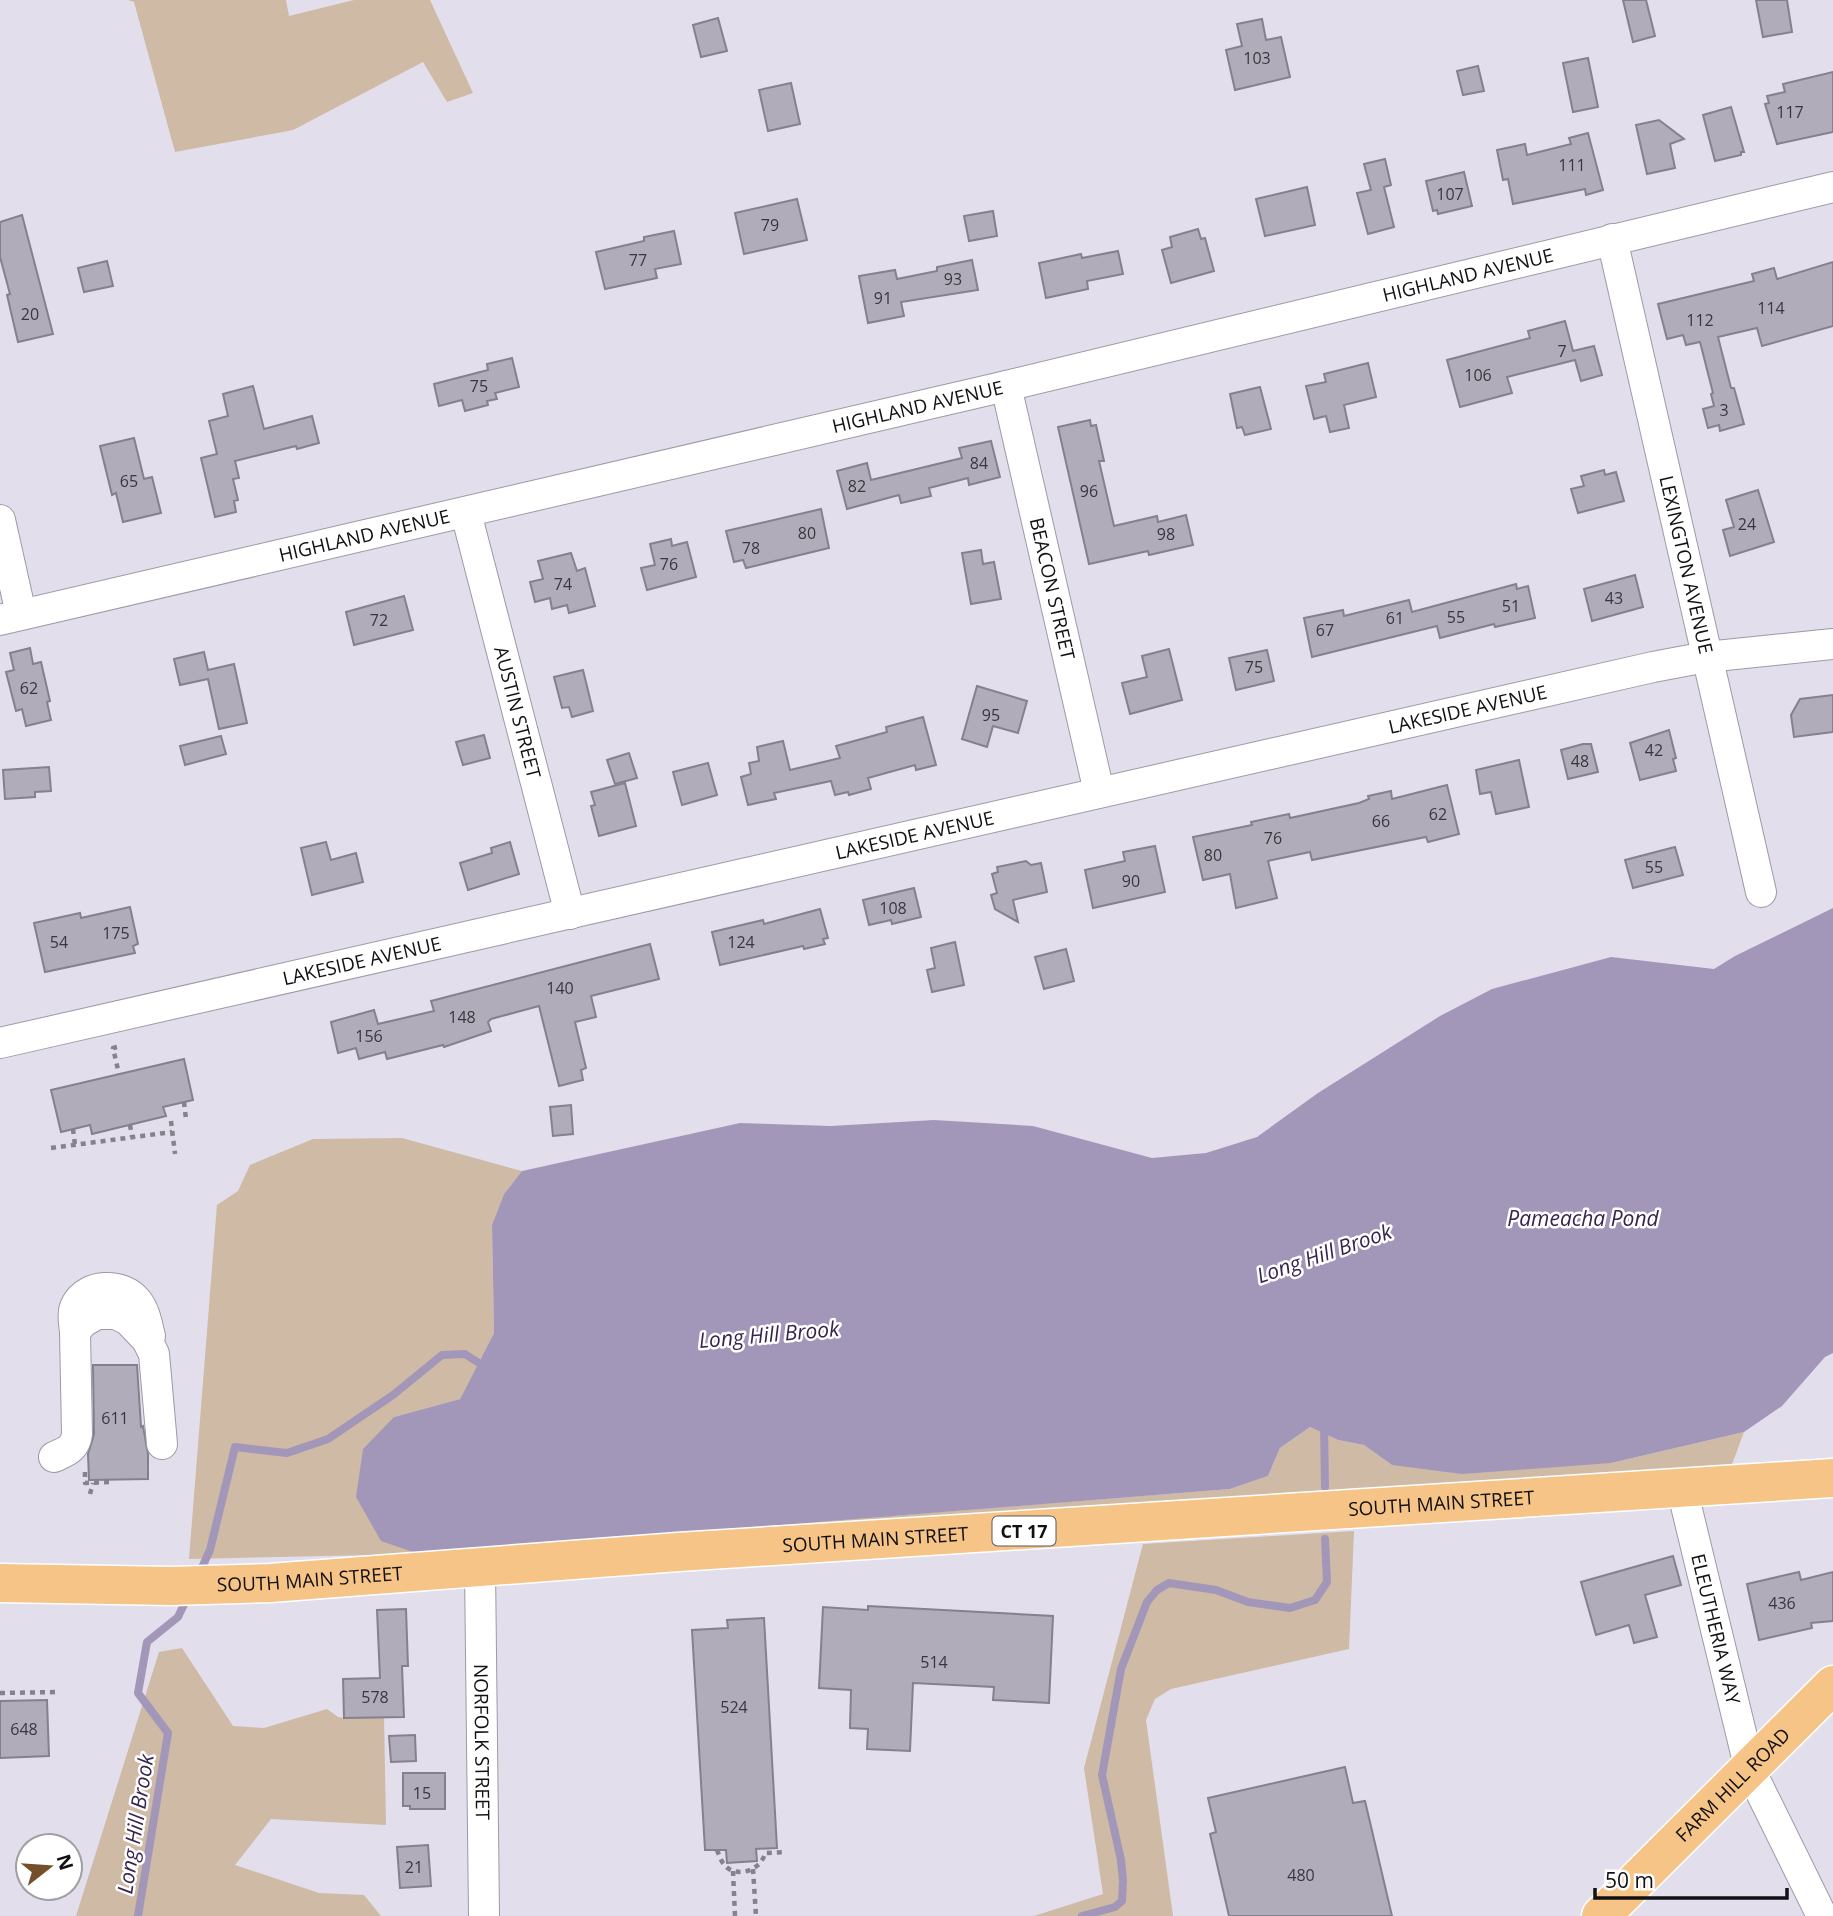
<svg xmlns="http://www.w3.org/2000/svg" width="1833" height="1916" font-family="'Open Sans',sans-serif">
  <rect width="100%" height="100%" fill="#e3deec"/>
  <!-- green -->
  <g fill="#cebaa5">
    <path d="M 128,0 L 286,0 L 289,16 L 354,0 L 430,0 L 473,93 L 447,102 L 423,62 L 293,130 L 175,152 L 134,2 Z"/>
    <path d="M 402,1138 L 522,1171 L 504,1194 L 492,1225 L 494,1333 L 460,1399 L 394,1417 L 419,1554 L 189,1559 L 217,1205 L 238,1191 L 250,1165 L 313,1139 Z"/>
    <path d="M 1310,1427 L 1338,1440 L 1364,1445 L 1392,1465 L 1611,1463 L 1744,1432 L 1731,1467 L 663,1534 L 1230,1489 L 1268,1476 L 1280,1448 Z"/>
    <path d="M 1354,1531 L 1349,1649 L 1171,1689 L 1155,1699 L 1146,1720 L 1173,1916 L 1034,1916 L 1103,1894 L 1084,1768 L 1143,1544 Z"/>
    <path d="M 182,1648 L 233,1726 L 264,1728 L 327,1709 L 338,1717 L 344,1718 L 384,1717 L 386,1825 L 271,1819 L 235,1865 L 319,1893 L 364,1895 L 381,1916 L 76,1916 L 159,1652 Z"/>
  </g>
  <!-- water -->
  <path fill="#a397b9" d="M 1833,908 L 1833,1353 L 1825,1357 L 1782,1406 L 1744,1432 L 1611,1463 L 1462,1474 L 1392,1465 L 1364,1445 L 1338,1440 L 1310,1427 L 1280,1448 L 1268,1476 L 1230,1489 L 419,1554 L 381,1541 L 356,1497 L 363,1449 L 394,1417 L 460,1399 L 494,1333 L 492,1225 L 504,1194 L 522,1171 L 740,1123 L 831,1126 L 934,1120 L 1033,1126 L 1152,1158 L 1206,1153 L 1257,1137 L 1318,1093 L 1440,1016 L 1492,989 L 1611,957 L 1714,969 L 1735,956 Z"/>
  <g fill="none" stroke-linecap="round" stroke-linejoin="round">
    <!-- stream -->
    <g stroke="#a397b9" stroke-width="8">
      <path d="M 1324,1425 L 1325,1487"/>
      <path d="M 199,1574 L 210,1550 L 235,1447 L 287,1453 L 328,1439 L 393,1395 L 442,1355 L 465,1354 L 485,1367"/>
      <path d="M 138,1916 L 168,1733 L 138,1693 L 147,1642 L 178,1617 L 188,1596"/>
      <path d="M 1082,1916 L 1115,1907 L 1122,1901 L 1123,1881 L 1121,1860 L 1102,1775 L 1121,1669 L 1147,1602 L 1157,1590 L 1169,1583 L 1216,1590 L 1248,1602 L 1290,1608 L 1315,1600 L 1327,1582 L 1325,1539"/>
    </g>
  </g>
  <!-- building -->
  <g fill="#b0acba" stroke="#85808d" stroke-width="2">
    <path d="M 1623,0 L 1646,0 L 1655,36 L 1633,42 Z"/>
    <path d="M 1756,0 L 1787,0 L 1792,32 L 1763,37 Z"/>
    <path d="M 718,18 L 727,51 L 701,57 L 693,25 Z"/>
    <path d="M 1262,19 L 1266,40 L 1281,37 L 1290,77 L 1235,90 L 1226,50 L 1242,46 L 1237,24 Z"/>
    <path d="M 1588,58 L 1598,107 L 1573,112 L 1563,63 Z"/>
    <path d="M 1478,66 L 1484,91 L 1463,95 L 1457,71 Z"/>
    <path d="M 1833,72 L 1833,132 L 1777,144 L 1765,104 L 1769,103 L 1767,96 L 1785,92 L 1783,84 Z"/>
    <path d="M 791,83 L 800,124 L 768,131 L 759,90 Z"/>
    <path d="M 1731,107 L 1744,152 L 1741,152 L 1741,155 L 1715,161 L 1703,115 Z"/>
    <path d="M 1659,120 L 1684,139 L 1670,144 L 1675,168 L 1647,174 L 1636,125 Z"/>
    <path d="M 1588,133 L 1603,190 L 1586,195 L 1585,189 L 1513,204 L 1508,179 L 1503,180 L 1497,150 L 1525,144 L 1527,155 L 1571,144 L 1569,138 Z"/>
    <path d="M 1385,159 L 1391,185 L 1384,187 L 1394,227 L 1368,234 L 1357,193 L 1371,190 L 1364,164 Z"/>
    <path d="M 1464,172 L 1472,206 L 1438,214 L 1437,210 L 1433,211 L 1426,181 Z"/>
    <path d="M 1307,187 L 1315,225 L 1265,236 L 1256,199 Z"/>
    <path d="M 797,199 L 807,240 L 744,254 L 735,213 Z"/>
    <path d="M 993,211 L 997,236 L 969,241 L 964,216 Z"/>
    <path d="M 22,215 L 53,334 L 18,342 L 7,295 L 10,294 L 0,257 L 0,222 Z"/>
    <path d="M 1198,229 L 1201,239 L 1205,238 L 1214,271 L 1171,283 L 1162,250 L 1172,247 L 1170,237 Z"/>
    <path d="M 674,231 L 681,264 L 655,269 L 657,278 L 605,289 L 596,252 L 644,241 L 644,237 Z"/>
    <path d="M 1118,251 L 1123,274 L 1087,281 L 1088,289 L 1046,298 L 1039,263 L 1081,254 L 1082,258 Z"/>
    <path d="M 972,260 L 978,290 L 901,302 L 904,316 L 868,323 L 859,276 L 895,270 L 897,279 L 937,271 L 937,267 Z"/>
    <path d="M 107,261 L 113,286 L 84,292 L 78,268 Z"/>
    <path d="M 1833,262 L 1833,326 L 1762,346 L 1757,328 L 1718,337 L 1731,388 L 1734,388 L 1744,424 L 1720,431 L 1719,425 L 1708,428 L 1703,409 L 1714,406 L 1711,394 L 1713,393 L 1700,342 L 1686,345 L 1683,335 L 1667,339 L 1658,304 L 1754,281 L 1752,274 L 1774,268 L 1777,279 Z"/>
    <path d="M 1565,321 L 1573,351 L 1594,346 L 1602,375 L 1581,381 L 1575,360 L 1507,377 L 1512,393 L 1460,407 L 1447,360 L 1530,338 L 1528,331 Z"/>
    <path d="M 512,358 L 519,387 L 495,393 L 497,399 L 487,401 L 488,405 L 465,411 L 462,400 L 439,406 L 434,384 L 488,370 L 487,364 Z"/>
    <path d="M 1368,363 L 1376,397 L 1344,405 L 1349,428 L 1330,432 L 1326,416 L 1314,419 L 1306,386 L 1326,382 L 1324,374 Z"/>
    <path d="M 253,386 L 264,429 L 312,416 L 319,443 L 297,449 L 296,446 L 235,461 L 239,478 L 233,479 L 238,500 L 234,501 L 236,512 L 215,517 L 201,458 L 217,454 L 209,421 L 228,416 L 223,394 Z"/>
    <path d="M 1260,387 L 1271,429 L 1245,435 L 1242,427 L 1237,428 L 1230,394 Z"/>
    <path d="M 1090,420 L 1091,426 L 1096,425 L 1104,461 L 1099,461 L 1114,526 L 1157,516 L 1158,522 L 1186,515 L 1193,545 L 1149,555 L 1148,551 L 1089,564 L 1058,427 Z"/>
    <path d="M 134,438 L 144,479 L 152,477 L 161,513 L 123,522 L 116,493 L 112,495 L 100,446 Z"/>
    <path d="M 991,441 L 1000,477 L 969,485 L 968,478 L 929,488 L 931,496 L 901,503 L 899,495 L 847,509 L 837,471 L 867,463 L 871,480 L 962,458 L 959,448 Z"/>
    <path d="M 1604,470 L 1605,475 L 1616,472 L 1624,501 L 1578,513 L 1571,489 L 1584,486 L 1581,476 Z"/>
    <path d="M 1758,490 L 1774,542 L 1730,556 L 1723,530 L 1734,527 L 1726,500 Z"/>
    <path d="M 821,509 L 829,548 L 746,568 L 743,560 L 734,562 L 726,531 Z"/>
    <path d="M 671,539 L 672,546 L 687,542 L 696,577 L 647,590 L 641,568 L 655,565 L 650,544 Z"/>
    <path d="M 981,550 L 983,564 L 994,562 L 1001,599 L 971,604 L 962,553 Z"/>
    <path d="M 571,553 L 577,571 L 585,568 L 595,606 L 569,613 L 567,605 L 552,609 L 550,598 L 535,602 L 530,582 L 543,579 L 538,561 Z"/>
    <path d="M 1635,575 L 1643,607 L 1592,621 L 1584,589 Z"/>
    <path d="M 1516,584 L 1517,589 L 1528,586 L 1535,618 L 1495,627 L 1494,624 L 1440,638 L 1437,626 L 1312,657 L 1304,618 L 1343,610 L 1344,616 L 1409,600 L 1412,612 Z"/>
    <path d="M 404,596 L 413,630 L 354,645 L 346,612 Z"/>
    <path d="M 30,648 L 33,664 L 41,662 L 50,701 L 47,702 L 51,720 L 26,726 L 22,709 L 16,711 L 6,672 L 14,670 L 10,653 Z"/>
    <path d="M 1169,649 L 1182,700 L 1130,714 L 1122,683 L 1147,677 L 1142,656 Z"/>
    <path d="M 1267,650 L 1274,681 L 1236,690 L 1229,658 Z"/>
    <path d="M 204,652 L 208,670 L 234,664 L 247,723 L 219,729 L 208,679 L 180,685 L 174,659 Z"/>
    <path d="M 583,670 L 593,711 L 572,717 L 569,707 L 562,708 L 554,677 Z"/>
    <path d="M 977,686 L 1027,701 L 1018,733 L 993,726 L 987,747 L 962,739 Z"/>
    <path d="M 1833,695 L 1833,732 L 1794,737 L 1791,715 L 1800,699 Z"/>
    <path d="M 923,717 L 936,765 L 916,770 L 915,765 L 868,778 L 871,789 L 849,795 L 848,792 L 835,795 L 831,781 L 774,793 L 776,799 L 748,805 L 741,777 L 751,774 L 749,763 L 759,761 L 757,747 L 783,741 L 790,770 L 840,758 L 836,746 L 887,732 L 886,727 Z"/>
    <path d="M 1669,730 L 1676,758 L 1673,759 L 1676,771 L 1640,780 L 1630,743 Z"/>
    <path d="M 484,735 L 490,758 L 463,765 L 456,742 Z"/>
    <path d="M 221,736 L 226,754 L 185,765 L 180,746 Z"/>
    <path d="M 1583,744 L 1591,744 L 1598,772 L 1568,779 L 1561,750 Z"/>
    <path d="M 629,753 L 637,778 L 615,784 L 607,760 Z"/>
    <path d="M 1519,760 L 1529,807 L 1496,814 L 1491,792 L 1480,794 L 1476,770 Z"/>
    <path d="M 708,763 L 717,795 L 682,805 L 673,772 Z"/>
    <path d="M 49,767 L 51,791 L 35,792 L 35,797 L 5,799 L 3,770 Z"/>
    <path d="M 625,783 L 636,826 L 599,836 L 591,806 L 595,805 L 591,792 Z"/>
    <path d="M 1447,785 L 1459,834 L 1428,842 L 1426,837 L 1312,860 L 1310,852 L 1268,861 L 1277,898 L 1236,908 L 1230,874 L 1203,880 L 1193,837 L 1252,825 L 1251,822 L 1289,814 L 1290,818 L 1359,803 L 1369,799 L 1368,796 L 1391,791 L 1392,799 Z"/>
    <path d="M 326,842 L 331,860 L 356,853 L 363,882 L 312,895 L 301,848 Z"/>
    <path d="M 510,842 L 519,874 L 468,890 L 460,863 L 492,853 L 491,848 Z"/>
    <path d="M 1155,846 L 1165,892 L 1093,908 L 1085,870 L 1125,861 L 1123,852 Z"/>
    <path d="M 1675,847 L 1683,875 L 1633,888 L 1625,860 Z"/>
    <path d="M 1026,861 L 1031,865 L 1041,863 L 1047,892 L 1013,900 L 1018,922 L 995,909 L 991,895 L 997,893 L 992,874 L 998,872 L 997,867 Z"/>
    <path d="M 914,888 L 921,917 L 892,924 L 891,920 L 869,925 L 863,900 Z"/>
    <path d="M 130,907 L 138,944 L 133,946 L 135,953 L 45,972 L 34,923 L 80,913 L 81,918 Z"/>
    <path d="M 820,909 L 828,938 L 823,939 L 825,944 L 804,949 L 803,946 L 720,965 L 712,932 L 763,920 L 764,924 Z"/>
    <path d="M 955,942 L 964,985 L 932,992 L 927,970 L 935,968 L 931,948 Z"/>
    <path d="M 650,944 L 659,979 L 591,996 L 596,1017 L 575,1022 L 586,1068 L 581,1070 L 583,1080 L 559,1086 L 539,1006 L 491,1019 L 488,1022 L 491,1031 L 444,1047 L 443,1045 L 387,1059 L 385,1052 L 359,1059 L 356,1048 L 338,1053 L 331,1022 L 374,1010 L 378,1024 L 434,1011 L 431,1001 Z"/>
    <path d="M 1066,949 L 1074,981 L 1044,989 L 1035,957 Z"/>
    <path d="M 184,1059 L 193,1100 L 163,1107 L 166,1116 L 92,1134 L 90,1125 L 61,1132 L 51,1090 Z"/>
    <path d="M 571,1105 L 573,1134 L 553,1136 L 550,1107 Z"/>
    <path d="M 93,1365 L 137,1365 L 141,1427 L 143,1426 L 148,1454 L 148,1479 L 89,1480 L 88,1454 L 94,1434 Z"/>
    <path d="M 1673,1556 L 1681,1585 L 1645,1595 L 1657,1637 L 1634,1643 L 1629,1625 L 1596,1635 L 1581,1582 Z"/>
    <path d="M 1799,1572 L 1801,1580 L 1833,1572 L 1833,1621 L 1811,1623 L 1812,1628 L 1759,1640 L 1747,1584 Z"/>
    <path d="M 868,1606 L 1053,1616 L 1049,1703 L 993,1700 L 994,1687 L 913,1683 L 910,1751 L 867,1749 L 868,1729 L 850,1728 L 851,1690 L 819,1688 L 823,1607 L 868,1610 Z"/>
    <path d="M 406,1609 L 408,1666 L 402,1666 L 404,1717 L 344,1718 L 343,1679 L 380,1678 L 377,1610 Z"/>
    <path d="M 764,1618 L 777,1848 L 756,1849 L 757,1861 L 727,1863 L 726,1850 L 705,1850 L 692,1630 L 728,1628 L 727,1620 Z"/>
    <path d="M 47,1700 L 49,1756 L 0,1758 L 0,1701 Z"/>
    <path d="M 415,1735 L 416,1761 L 391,1762 L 389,1736 Z"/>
    <path d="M 1345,1767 L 1353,1803 L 1365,1801 L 1392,1916 L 1229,1916 L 1210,1834 L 1216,1832 L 1208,1798 Z"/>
    <path d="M 403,1773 L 445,1773 L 445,1809 L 410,1809 L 410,1806 L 403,1806 Z"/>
    <path d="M 428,1845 L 431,1886 L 400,1888 L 397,1847 Z"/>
  </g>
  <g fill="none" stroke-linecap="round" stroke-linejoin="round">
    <defs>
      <g id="minor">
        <path id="s1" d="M 1612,239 L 1761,892"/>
        <path id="s2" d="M 1006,386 L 1099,792"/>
        <path id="s3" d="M 466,513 L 570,914"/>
        <path d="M 0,520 L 21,614"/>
        <path id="s4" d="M 0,620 L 1006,386 L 1833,187"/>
        <path id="s5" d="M 0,1043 L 1653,667 L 1706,657 L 1833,644"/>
        <path d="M 75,1332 C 74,1323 72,1312 76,1305 C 87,1283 123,1283 137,1301 C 145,1311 147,1324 150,1336"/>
        <path d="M 54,1457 C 67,1451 75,1449 77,1434 L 75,1332 L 83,1322 L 97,1314 L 116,1314 L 128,1320 L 147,1340 L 154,1354 L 162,1444"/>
        <path id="s6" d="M 1682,1489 L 1750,1770 L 1822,1916"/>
        <path id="s7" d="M 480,1567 L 484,1916"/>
      </g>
      <g id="major">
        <path id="s8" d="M 0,1583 L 171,1586 L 270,1583 L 678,1552 L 1833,1478"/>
        <path id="s9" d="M 1601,1916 L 1833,1685"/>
      </g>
    </defs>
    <!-- minor casing -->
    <use href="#minor" stroke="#9d99a6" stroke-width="32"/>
    <!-- major casing -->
    <use href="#major" stroke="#fff" stroke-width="41"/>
    <!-- path -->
    <g stroke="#86828c" stroke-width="4.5" stroke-dasharray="5 5" stroke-linecap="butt">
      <path d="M 117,1047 L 113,1048 L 119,1074"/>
      <path d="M 184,1102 L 186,1119"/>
      <path d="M 171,1121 L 175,1154"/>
      <path d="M 130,1125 L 132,1137"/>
      <path d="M 73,1129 L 75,1145"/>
      <path d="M 51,1148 L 172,1132"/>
      <path d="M 85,1472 L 85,1483 L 110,1482"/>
      <path d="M 90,1494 L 93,1483"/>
      <path d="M 0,1693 L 59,1692"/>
      <path d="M 717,1850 C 720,1857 722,1865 729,1869 C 742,1877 762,1868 765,1853 L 786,1852"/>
      <path d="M 753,1869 L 756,1916"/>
      <path d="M 733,1871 L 735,1916"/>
    </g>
    <!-- minor -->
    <use href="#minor" stroke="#fff" stroke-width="30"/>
    <!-- major -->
    <use href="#major" stroke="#f5c486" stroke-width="38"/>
  </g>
  <g text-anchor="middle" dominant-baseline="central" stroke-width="5" stroke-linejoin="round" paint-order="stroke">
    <!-- number labels -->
    <g font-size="16" fill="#39373e">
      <text x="1257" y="58">103</text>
      <text x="1790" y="112">117</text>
      <text x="1572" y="165">111</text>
      <text x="1450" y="194">107</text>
      <text x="770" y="225">79</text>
      <text x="638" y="260">77</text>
      <text x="953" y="279">93</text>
      <text x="883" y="298">91</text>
      <text x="1771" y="308">114</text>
      <text x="30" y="314">20</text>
      <text x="1700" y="320">112</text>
      <text x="1562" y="351">7</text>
      <text x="1478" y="375">106</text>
      <text x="479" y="386">75</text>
      <text x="1724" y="410">3</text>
      <text x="979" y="463">84</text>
      <text x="129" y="481">65</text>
      <text x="857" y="486">82</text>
      <text x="1089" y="491">96</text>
      <text x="1747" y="524">24</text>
      <text x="807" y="533">80</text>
      <text x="1166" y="534">98</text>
      <text x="751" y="548">78</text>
      <text x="669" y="564">76</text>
      <text x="563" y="584">74</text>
      <text x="1614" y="598">43</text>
      <text x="1511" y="606">51</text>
      <text x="1456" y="617">55</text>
      <text x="1395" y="618">61</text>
      <text x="379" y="620">72</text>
      <text x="1325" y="630">67</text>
      <text x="1254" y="667">75</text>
      <text x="29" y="688">62</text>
      <text x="991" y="715">95</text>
      <text x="1654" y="750">42</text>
      <text x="1580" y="761">48</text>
      <text x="1438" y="814">62</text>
      <text x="1381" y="821">66</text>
      <text x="1273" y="838">76</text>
      <text x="1213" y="855">80</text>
      <text x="1654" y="867">55</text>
      <text x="1131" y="881">90</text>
      <text x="893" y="908">108</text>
      <text x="116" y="933">175</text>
      <text x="59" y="942">54</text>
      <text x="741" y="942">124</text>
      <text x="560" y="988">140</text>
      <text x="462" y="1017">148</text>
      <text x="369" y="1036">156</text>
      <text x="115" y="1418">611</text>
      <text x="1782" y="1603">436</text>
      <text x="934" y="1662">514</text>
      <text x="375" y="1697">578</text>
      <text x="734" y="1707">524</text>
      <text x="24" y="1729">648</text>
      <text x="422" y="1793">15</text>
      <text x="414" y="1867">21</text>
      <text x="1301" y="1875">480</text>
    </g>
    <!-- shield labels -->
    <rect fill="#fff" stroke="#58585a" stroke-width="2" x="992.5" y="1516.5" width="63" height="29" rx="5"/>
    <g font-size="18" font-weight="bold" fill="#111014">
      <text x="1024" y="1531">CT 17</text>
    </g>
    <!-- street labels -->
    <g font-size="19" fill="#111014" stroke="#fff">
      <text stroke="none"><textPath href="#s4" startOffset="1508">HIGHLAND AVENUE</textPath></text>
      <text stroke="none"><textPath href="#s4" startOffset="942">HIGHLAND AVENUE</textPath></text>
      <text stroke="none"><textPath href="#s4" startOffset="374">HIGHLAND AVENUE</textPath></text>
      <text stroke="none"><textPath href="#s1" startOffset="334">LEXINGTON AVENUE</textPath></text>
      <text stroke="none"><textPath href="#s2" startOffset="208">BEACON STREET</textPath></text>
      <text stroke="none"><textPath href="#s5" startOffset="1505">LAKESIDE AVENUE</textPath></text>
      <text stroke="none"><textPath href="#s3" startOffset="206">AUSTIN STREET</textPath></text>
      <text stroke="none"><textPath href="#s5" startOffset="938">LAKESIDE AVENUE</textPath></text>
      <text stroke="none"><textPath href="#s5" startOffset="371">LAKESIDE AVENUE</textPath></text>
      <text stroke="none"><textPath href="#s8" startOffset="1444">SOUTH MAIN STREET</textPath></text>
      <text stroke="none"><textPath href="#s8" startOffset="877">SOUTH MAIN STREET</textPath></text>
      <text stroke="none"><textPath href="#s8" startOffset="310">SOUTH MAIN STREET</textPath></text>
      <text stroke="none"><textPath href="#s6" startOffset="144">ELEUTHERIA WAY</textPath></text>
      <text stroke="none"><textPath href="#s7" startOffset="175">NORFOLK STREET</textPath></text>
      <text stroke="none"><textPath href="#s9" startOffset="186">FARM HILL ROAD</textPath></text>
    </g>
    <!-- water labels -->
    <g font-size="21" font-style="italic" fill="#352350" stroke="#fff">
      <text x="1583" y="1218">Pameacha Pond</text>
      <text transform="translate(1324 1253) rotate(-19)">Long Hill Brook</text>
      <text transform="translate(769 1334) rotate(-5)">Long Hill Brook</text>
      <text transform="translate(135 1824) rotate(-81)">Long Hill Brook</text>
    </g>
  </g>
  <!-- north arrow -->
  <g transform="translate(49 1867) rotate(73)"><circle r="33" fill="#ffffff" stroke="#a09fa1" stroke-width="2"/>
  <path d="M0-5L12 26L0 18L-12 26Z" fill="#735029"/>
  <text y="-10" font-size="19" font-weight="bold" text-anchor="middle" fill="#111014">N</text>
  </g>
  <!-- scale -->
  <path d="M1595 1888v10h192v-10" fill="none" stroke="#111014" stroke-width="3.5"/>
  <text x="1605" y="1888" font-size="21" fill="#111014" stroke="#ffffff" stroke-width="5" paint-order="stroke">50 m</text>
</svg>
